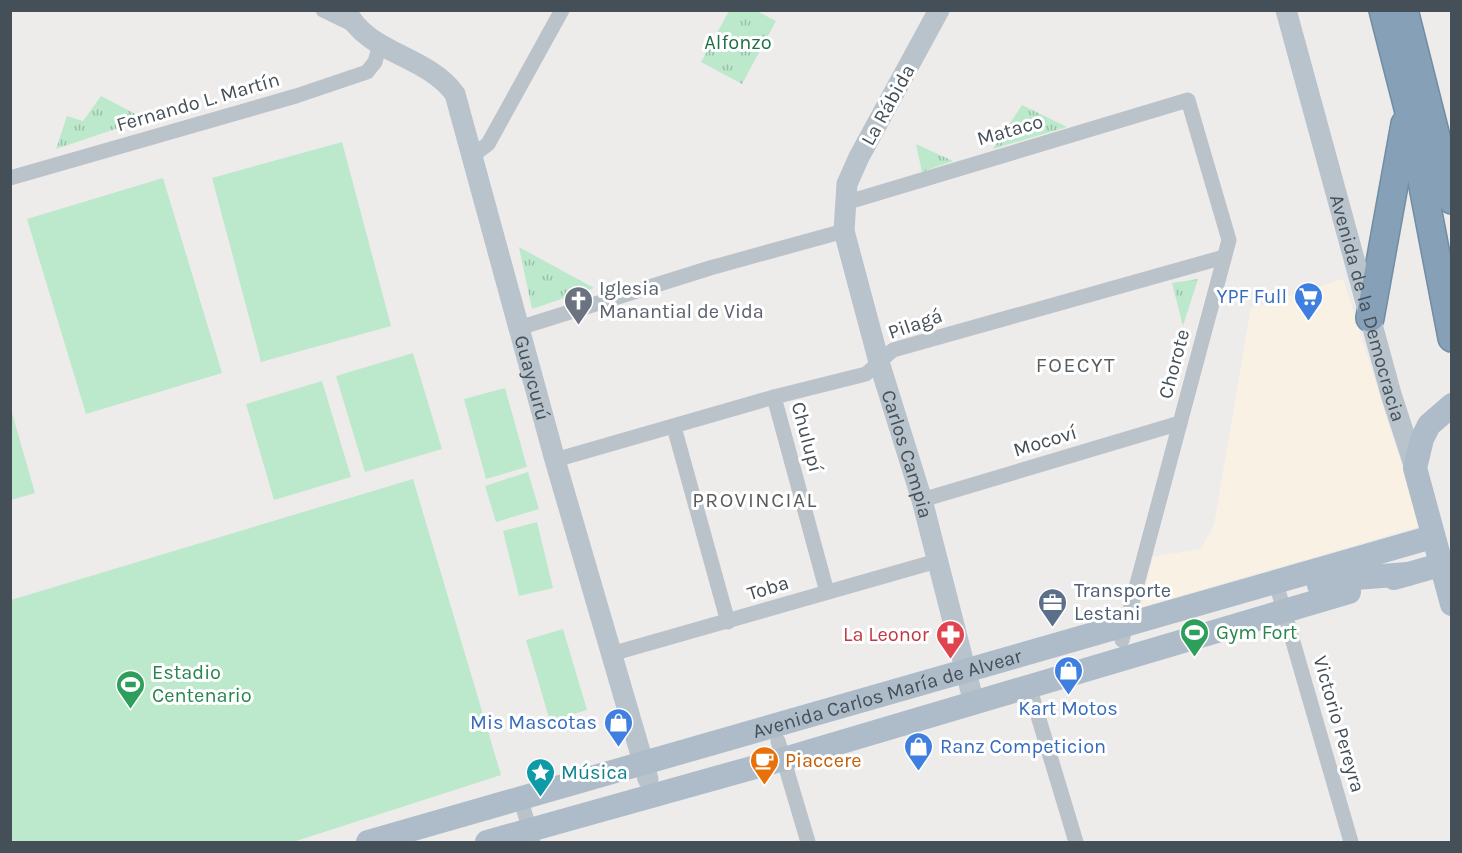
<svg xmlns="http://www.w3.org/2000/svg" width="1462" height="853" font-family="Karla,sans-serif">
  <defs>
    <pattern id="park-tufts" width="24" height="20" patternUnits="userSpaceOnUse" patternTransform="scale(1.5)"><rect width="24" height="20" fill="#bce9cb"/><path d="M3 7l-1-3M5 7V3M7 7l1-3M15 17l-1-3M17 17v-4M19 17l1-3" fill="none" stroke="#9bbfa8"/></pattern>
  </defs>
  <rect width="100%" height="100%" fill="#eeebeb"/>
  <!-- commercial -->
  <path fill="#f9f2e4" d="M 1343,279 L 1421,526 L 1141,607 L 1153,557 L 1201,549 L 1214,525 L 1251,308 Z"/>
  <!-- grass -->
  <g fill="#bce9cb">
    <path d="M 342,142 L 391,326 L 261,362 L 212,178 Z"/>
    <path d="M 163,178 L 222,373 L 86,414 L 27,219 Z"/>
    <path d="M 413,353 L 442,449 L 365,472 L 336,376 Z"/>
    <path d="M 322,381 L 351,477 L 274,500 L 246,404 Z"/>
    <path d="M 505,388 L 527,467 L 486,479 L 464,399 Z"/>
    <path d="M 10,406 L 35,493 L 11,500 L 10,500 Z"/>
    <path d="M 528,472 L 539,509 L 496,522 L 485,486 Z"/>
    <path d="M 413,479 L 501,775 L 293,842 L 11,842 L 11,600 Z"/>
    <path d="M 537,522 L 553,588 L 519,596 L 503,531 Z"/>
    <path d="M 563,629 L 587,710 L 550,721 L 526,640 Z"/>
  </g>
  <!-- park -->
  <g fill="url(#park-tufts)">
    <path d="M 729,11 L 757,11 L 776,21 L 742,84 L 701,62 Z"/>
    <path d="M 101,96 L 145,119 L 56,149 L 67,116 L 83,121 Z"/>
    <path d="M 1022,105 L 1067,127 L 993,149 Z"/>
    <path d="M 916,144 L 953,161 L 922,172 Z"/>
    <path d="M 519,247 L 594,288 L 532,309 Z"/>
    <path d="M 1198,279 L 1183,326 L 1172,283 Z"/>
  </g>
  <g fill="none" stroke-linecap="round" stroke-linejoin="round">
    <defs>
      <g id="highway">
        <path d="M 1383,10 L 1408,108 L 1452,338"/>
        <path d="M 1404,10 L 1452,200"/>
        <path d="M 1370,318 L 1405,124"/>
      </g>
    </defs>
    <!-- highway casing -->
    <use href="#highway" stroke="#728ca2" stroke-width="30"/>
    <!-- street -->
    <g stroke="#bac3ca" stroke-width="15">
      <path d="M 323,10 L 352,24"/>
      <path d="M 472,156 L 488,144 L 562,10"/>
      <path d="M 10,178 L 296,96 L 367,72 L 375,62 L 380,44"/>
      <path d="M 845,203 L 1188,100 L 1229,240 L 1122,640"/>
      <path d="M 519,328 L 710,268 L 844,231"/>
      <path d="M 774,397 L 827,592"/>
      <path d="M 674,427 L 728,622"/>
      <path d="M 555,460 L 774,397 L 866,374 L 893,350 L 1224,257"/>
      <path d="M 922,500 L 1180,423"/>
      <path d="M 1276,583 L 1351,842"/>
      <path d="M 611,654 L 937,561"/>
      <path d="M 1029,686 L 1076,842"/>
      <path d="M 778,741 L 808,842"/>
      <path d="M 521,800 L 533,842"/>
    </g>
    <!-- secondary -->
    <g stroke="#b8c3cc" stroke-width="21">
      <path id="s1" d="M 346,10 C 367,54 427,55 455,94 L 555,460 L 648,779"/>
      <path id="s2" d="M 939,10 L 859,157 L 847,184 L 844,231 L 879,362 L 922,500 L 974,703"/>
      <path id="s3" d="M 1286,10 L 1391,394 L 1415,468"/>
    </g>
    <!-- primary -->
    <g stroke="#adbcc8" stroke-width="24">
      <path d="M 1452,405 L 1429,425 L 1422,439 L 1415,468 L 1452,604"/>
      <path d="M 1394,578 L 1440,565"/>
      <path d="M 1319,585 L 1342,579 L 1408,574"/>
      <path id="s4" d="M 368,842 L 1432,537"/>
      <path d="M 487,842 L 784,759 L 1349,592"/>
    </g>
    <!-- highway -->
    <use href="#highway" stroke="#86a1b7" stroke-width="27"/>
  </g>
  <!-- icons -->
  <defs>
    <symbol id="supermarket-pin" viewBox="-11 -11 22 30"><path d="M0 17L-7.5 6A9.5 9.5 0 1 1 7.5 6Z" fill="#3f7fe0" stroke="#fff"/><path d="M-6-5.5h2.5l.6 2H6L4.5 2H-2.5L-4.4-4H-6ZM-1.5 3.2a1.3 1.3 0 1 0 .1 0ZM3 3.2a1.3 1.3 0 1 0 .1 0Z" fill="#fff"/></symbol>
    <symbol id="church-pin" viewBox="-11 -11 22 30"><path d="M0 17L-7.5 6A9.5 9.5 0 1 1 7.5 6Z" fill="#6b7280" stroke="#fff"/><path d="M-1.2-6h2.4v3.5h3.3v2.4h-3.3V6h-2.4V-.1h-3.3v-2.4h3.3Z" fill="#fff"/></symbol>
    <symbol id="office-pin" viewBox="-11 -11 22 30"><path d="M0 17L-7.5 6A9.5 9.5 0 1 1 7.5 6Z" fill="#5c6f8a" stroke="#fff"/><path d="M-6-3h4V-5.5h4V-3h4V5H-6ZM-1-4.5V-3h2v-1.5ZM-6 0V1H6V0Z" fill="#fff"/></symbol>
    <symbol id="stadium-pin" viewBox="-11 -11 22 30"><path d="M0 17L-7.5 6A9.5 9.5 0 1 1 7.5 6Z" fill="#2e9e5b" stroke="#fff"/><path d="M0-5a6.5 5 0 1 0 0 10a6.5 5 0 1 0 0-10ZM-3.5-1.8h7v3.6h-7Z" fill="#fff"/></symbol>
    <symbol id="pharmacy-pin" viewBox="-11 -11 22 30"><path d="M0 17L-7.5 6A9.5 9.5 0 1 1 7.5 6Z" fill="#e0444e" stroke="#fff"/><path d="M-2-6h4v4h4v4h-4v4h-4v-4h-4v-4h4Z" fill="#fff"/></symbol>
    <symbol id="shop-pin" viewBox="-11 -11 22 30"><path d="M0 17L-7.5 6A9.5 9.5 0 1 1 7.5 6Z" fill="#3f7fe0" stroke="#fff"/><path d="M-5-2.5h2.3a2.7 3.5 0 0 1 5.4 0H5L5.5 6h-11ZM-1.5-2.5h3a1.5 2.3 0 0 0-3 0Z" fill="#fff"/></symbol>
    <symbol id="cafe-pin" viewBox="-11 -11 22 30"><path d="M0 17L-7.5 6A9.5 9.5 0 1 1 7.5 6Z" fill="#e8710a" stroke="#fff"/><path d="M-5.5-4.5H6V0H3Q3 3.5 0 3.5H-2.5Q-5.5 3.5-5.5 0ZM3-3.2v2h1.7v-2ZM-6 4.5H4V6H-6Z" fill="#fff"/></symbol>
    <symbol id="sight-pin" viewBox="-11 -11 22 30"><path d="M0 17L-7.5 6A9.5 9.5 0 1 1 7.5 6Z" fill="#0f9aa8" stroke="#fff"/><path d="M0-6L1.8-2.2L6-1.7L2.9 1.2L3.7 5.4L0 3.3L-3.7 5.4L-2.9 1.2L-6-1.7L-1.8-2.2Z" fill="#fff"/></symbol>
  </defs>
  <g fill-rule="evenodd">
    <use href="#supermarket-pin" x="1292" y="280" width="33" height="45"/>
    <use href="#church-pin" x="562" y="284" width="33" height="45"/>
    <use href="#office-pin" x="1036" y="586" width="33" height="45"/>
    <use href="#stadium-pin" x="1178" y="616" width="33" height="45"/>
    <use href="#pharmacy-pin" x="934" y="618" width="33" height="45"/>
    <use href="#shop-pin" x="1052" y="654" width="33" height="45"/>
    <use href="#stadium-pin" x="114" y="668" width="33" height="45"/>
    <use href="#shop-pin" x="602" y="706" width="33" height="45"/>
    <use href="#shop-pin" x="902" y="730" width="33" height="45"/>
    <use href="#cafe-pin" x="748" y="744" width="33" height="45"/>
    <use href="#sight-pin" x="524" y="756" width="33" height="45"/>
  </g>
  <g text-anchor="middle" dominant-baseline="central" stroke-width="6" stroke-linejoin="round" paint-order="stroke">
    <!-- park labels -->
    <g font-size="20" fill="#1d7142" stroke="#fff">
      <text x="738" y="42">Alfonzo</text>
    </g>
    <!-- street labels -->
    <g font-size="20" fill="#454f57" stroke="#fff">
      <text transform="translate(198 102) rotate(-16)">Fernando L. Martín</text>
      <text transform="translate(888 105) rotate(-61)">La Rábida</text>
      <text transform="translate(1010 130) rotate(-16)">Mataco</text>
      <text stroke="none"><textPath href="#s3" startOffset="309">Avenida de la Democracia</textPath></text>
      <text transform="translate(915 324) rotate(-19)">Pilagá</text>
      <text transform="translate(1174 364) rotate(-75)">Chorote</text>
      <text stroke="none"><textPath href="#s1" startOffset="434">Guaycurú</textPath></text>
      <text transform="translate(807 437) rotate(75)">Chulupí</text>
      <text transform="translate(1045 441) rotate(-17)">Mocoví</text>
      <text stroke="none"><textPath href="#s2" startOffset="476">Carlos Campia</textPath></text>
      <text transform="translate(768 588) rotate(-17)">Toba</text>
      <text stroke="none"><textPath href="#s4" startOffset="540">Avenida Carlos María de Alvear</textPath></text>
      <text transform="translate(1339 724) rotate(74)">Victorio Pereyra</text>
    </g>
    <!-- worship labels -->
    <g font-size="20" fill="#5b616d" stroke="#fff" text-anchor="start">
      <text x="599" y="288">Iglesia<tspan x="599" dy="23">Manantial de Vida</tspan></text>
    </g>
    <!-- shop labels -->
    <g font-size="20" fill="#366cbe" stroke="#fff" text-anchor="end">
      <text x="1287" y="296">YPF Full</text>
      <text x="1068" y="708" text-anchor="middle">Kart Motos</text>
      <text x="597" y="722">Mis Mascotas</text>
      <text x="940" y="746" text-anchor="start">Ranz Competicion</text>
    </g>
    <!-- service labels -->
    <g font-size="20" fill="#4e5e75" stroke="#fff" text-anchor="start">
      <text x="1074" y="590">Transporte<tspan x="1074" dy="23">Lestani</tspan></text>
    </g>
    <!-- leisure labels -->
    <g font-size="20" fill="#27864d" stroke="#fff" text-anchor="start">
      <text x="1216" y="632">Gym Fort</text>
      <text x="152" y="672">Estadio<tspan x="152" dy="23">Centenario</tspan></text>
    </g>
    <!-- health labels -->
    <g font-size="20" fill="#be3a42" stroke="#fff" text-anchor="end">
      <text x="929" y="634">La Leonor</text>
    </g>
    <!-- food labels -->
    <g font-size="20" fill="#c56008" stroke="#fff" text-anchor="start">
      <text x="785" y="760">Piaccere</text>
    </g>
    <!-- culture labels -->
    <g font-size="20" fill="#0d838f" stroke="#fff" text-anchor="start">
      <text x="561" y="772">Música</text>
    </g>
    <!-- neighbourhood labels -->
    <g font-size="21" letter-spacing="1.5" fill="#595c5f" stroke="#fff">
      <text x="1076" y="365">FOECYT</text>
      <text x="755" y="500">PROVINCIAL</text>
    </g>
  </g>
  <!-- border -->
  <rect width="1462" height="853" fill="none" stroke="#454f57" stroke-width="24"/>
</svg>
